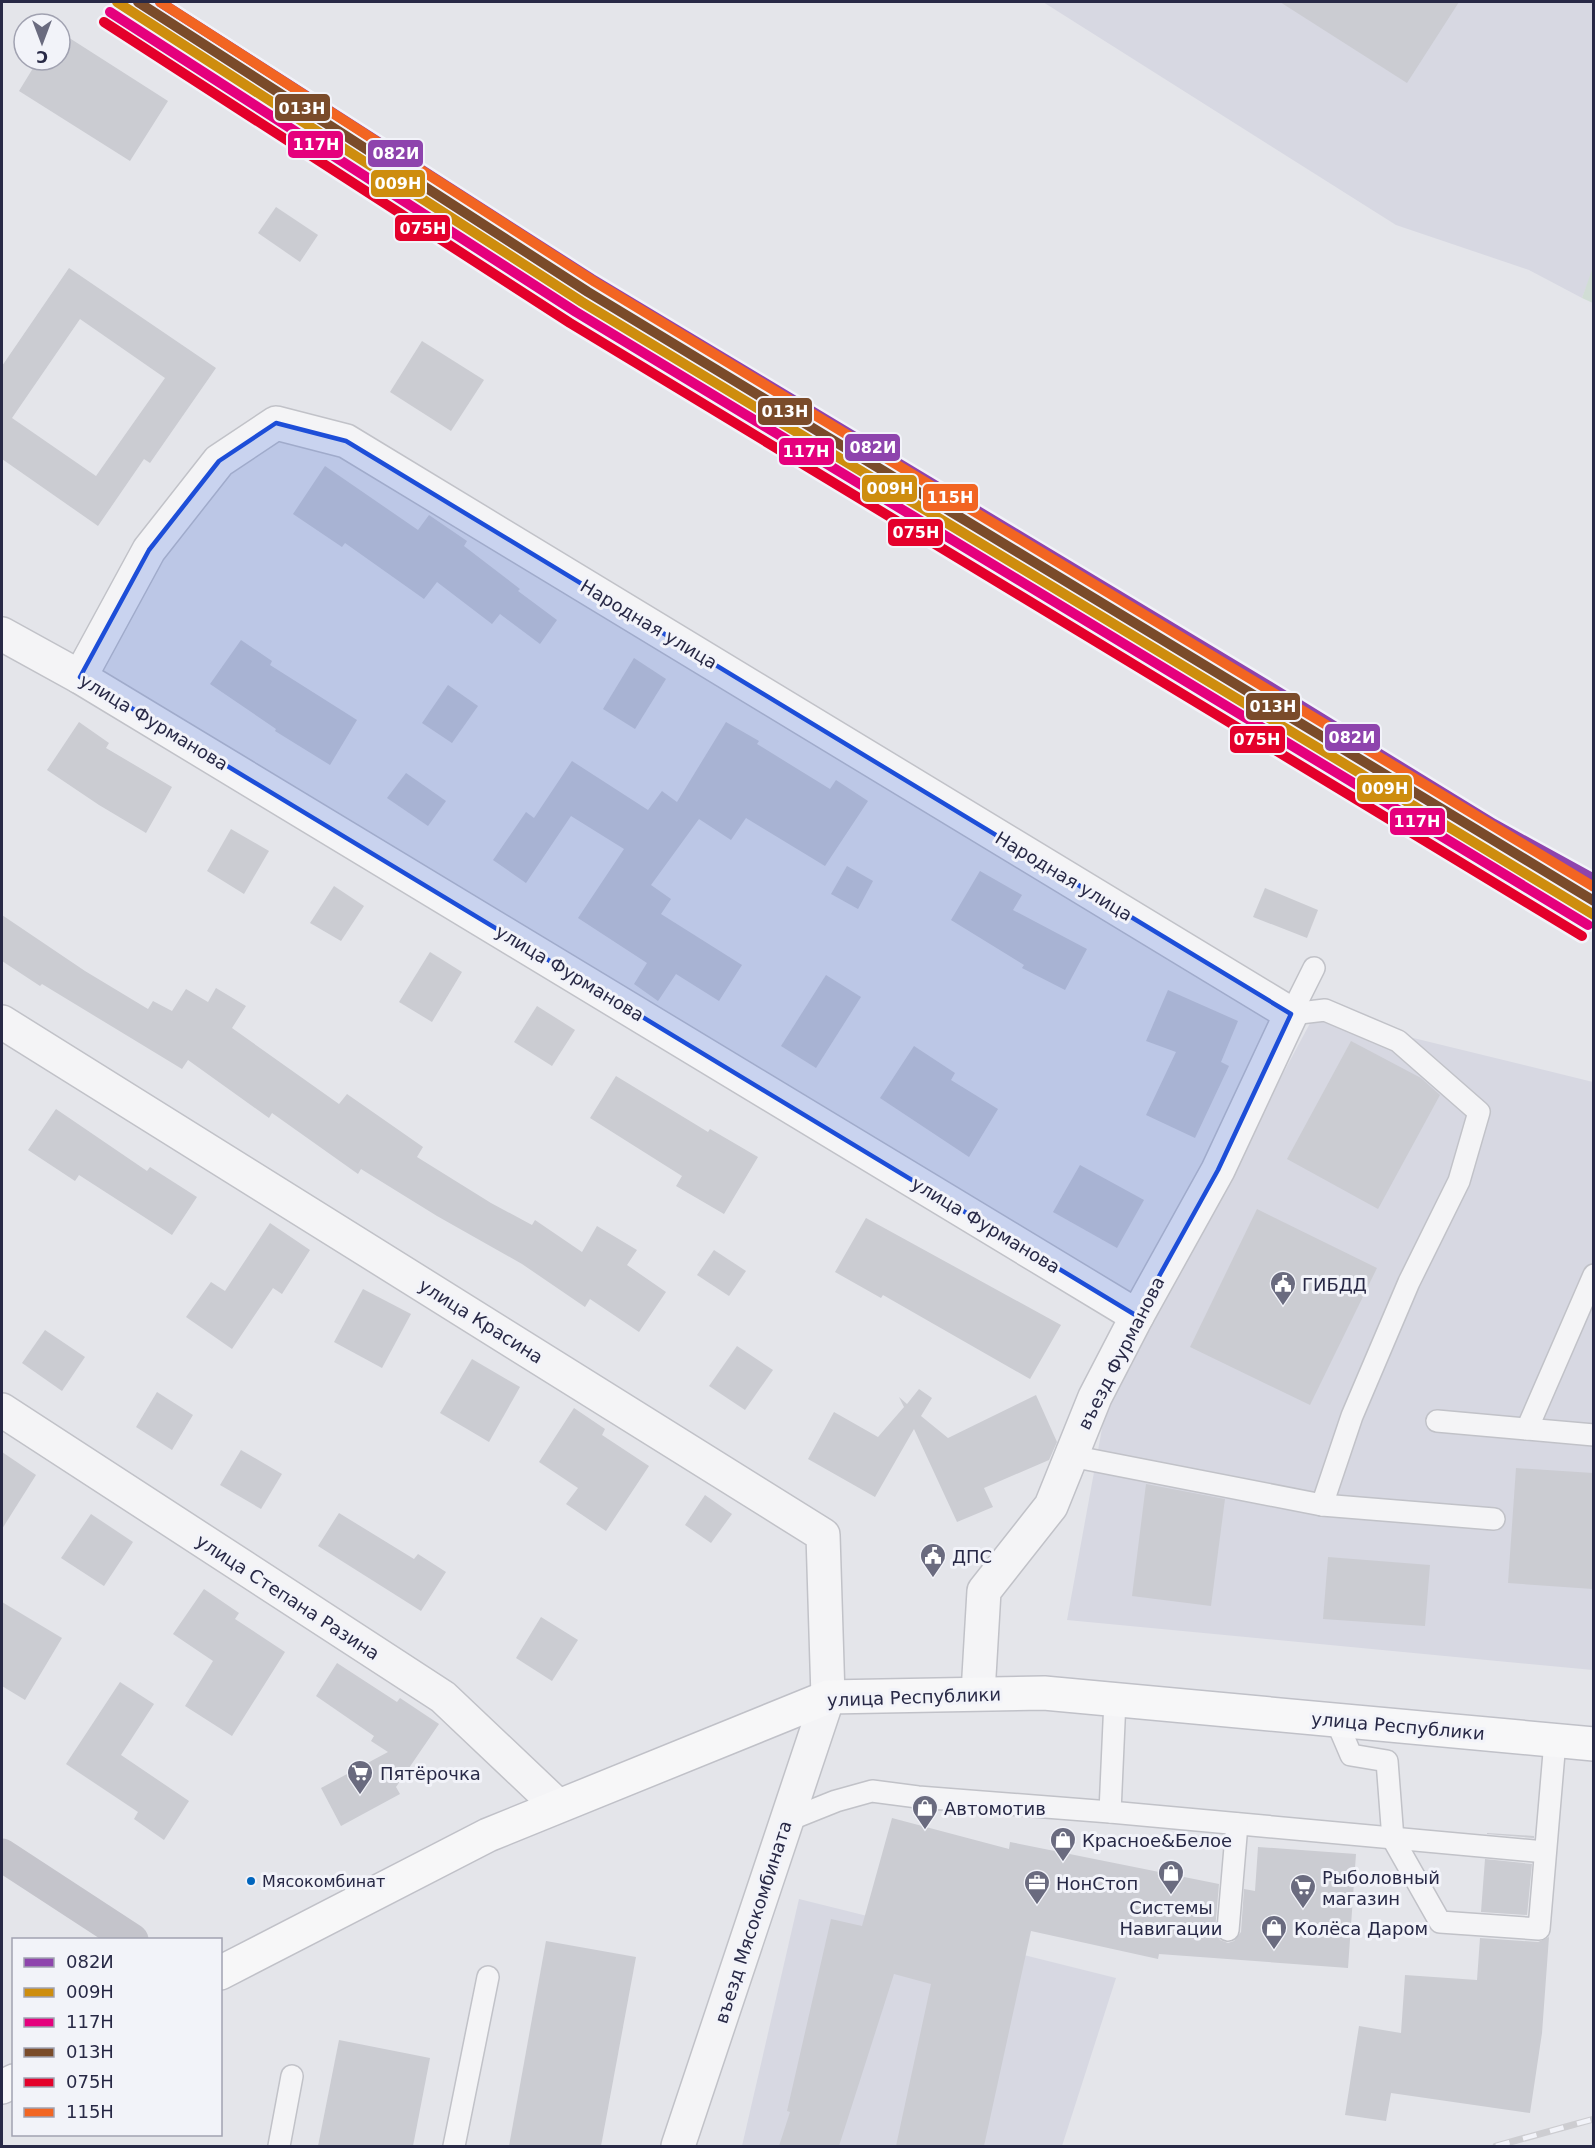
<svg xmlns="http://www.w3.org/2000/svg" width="1595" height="2148" font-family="'DejaVu Sans',sans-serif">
  <rect width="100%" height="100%" fill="#e4e5ea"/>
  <!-- built -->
  <g fill="#d7d8e2">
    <path d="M 1043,2 L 1593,2 L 1594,267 L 1582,298 L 1529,270 L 1396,225 Z"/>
    <path d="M 1315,1014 L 1593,1082 L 1593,1670 L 1067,1620 L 1107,1401 Z"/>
    <path d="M 799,1899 L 1116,1978 L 1062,2146 L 742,2146 Z"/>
  </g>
  <!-- green -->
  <path fill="#d1ddd5" d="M 1593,267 L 1593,303 L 1582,298 Z"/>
  <!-- building -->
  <g fill="#cbccd2" fill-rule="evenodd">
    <path d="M 1280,2 L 1459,2 L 1407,83 Z"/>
    <path d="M 60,32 L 168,101 L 130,161 L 19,91 L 38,60 L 60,60 Z"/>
    <path d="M 276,207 L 318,235 L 300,262 L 258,233 Z"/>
    <path d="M 69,268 L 216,368 L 150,463 L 144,459 L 98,526 L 2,459 L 2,366 ZM 80,319 L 165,378 L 96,476 L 12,418 Z"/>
    <path d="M 422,341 L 484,380 L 451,431 L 390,392 Z"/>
    <path d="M 325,466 L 418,530 L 429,515 L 467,541 L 464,546 L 520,589 L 518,591 L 557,620 L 540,644 L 500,614 L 492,624 L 437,582 L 424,599 L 345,543 L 342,547 L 293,514 Z"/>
    <path d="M 241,640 L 272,661 L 270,665 L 357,720 L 330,765 L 275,731 L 276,729 L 210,684 Z"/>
    <path d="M 634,658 L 666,679 L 635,729 L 603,709 Z"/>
    <path d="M 448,685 L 478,706 L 452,743 L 422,723 Z"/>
    <path d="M 79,722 L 109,743 L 106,748 L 172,787 L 146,833 L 99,805 L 47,770 Z"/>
    <path d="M 726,722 L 759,741 L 757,744 L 830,789 L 836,780 L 868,801 L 825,866 L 746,818 L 731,840 L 699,819 L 651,885 L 671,899 L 661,914 L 742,965 L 719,1001 L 676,974 L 658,1001 L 634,984 L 647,963 L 578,918 L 624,849 L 571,816 L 526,883 L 493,860 L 526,812 L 534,818 L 572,761 L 648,810 L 662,791 L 677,802 Z"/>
    <path d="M 406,773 L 446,801 L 428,826 L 387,798 Z"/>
    <path d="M 231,829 L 269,851 L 244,894 L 207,871 Z"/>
    <path d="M 847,866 L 873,881 L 858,909 L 831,894 Z"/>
    <path d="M 980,871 L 1022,895 L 1013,910 L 1087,949 L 1065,990 L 1022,968 L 1024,965 L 951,920 Z"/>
    <path d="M 334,886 L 364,906 L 341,941 L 310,923 Z"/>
    <path d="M 1265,888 L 1318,910 L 1307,938 L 1253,917 Z"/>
    <path d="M 2,915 L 85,971 L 148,1009 L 153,1001 L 172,1011 L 186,989 L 208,1002 L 216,988 L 246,1006 L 232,1028 L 339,1104 L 347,1094 L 423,1147 L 417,1157 L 491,1203 L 532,1225 L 535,1220 L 582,1252 L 597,1226 L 637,1250 L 627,1265 L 666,1292 L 639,1332 L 590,1299 L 585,1307 L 522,1264 L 437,1216 L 361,1169 L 358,1174 L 272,1113 L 269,1118 L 188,1060 L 182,1069 L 42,984 L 40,986 L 2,961 Z"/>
    <path d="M 430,952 L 462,972 L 432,1022 L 399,1002 Z"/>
    <path d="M 826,975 L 861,997 L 816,1068 L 781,1046 Z"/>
    <path d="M 1168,990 L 1238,1021 L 1221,1062 L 1229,1066 L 1195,1138 L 1146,1115 L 1176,1052 L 1146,1041 Z"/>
    <path d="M 537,1006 L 575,1030 L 552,1066 L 514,1042 Z"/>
    <path d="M 1351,1041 L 1421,1078 L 1440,1095 L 1378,1209 L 1287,1159 Z"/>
    <path d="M 914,1046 L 955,1073 L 951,1080 L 998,1109 L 969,1157 L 880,1098 Z"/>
    <path d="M 616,1076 L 708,1132 L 710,1129 L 758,1157 L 724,1214 L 676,1186 L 682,1176 L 590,1118 Z"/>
    <path d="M 56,1109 L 147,1171 L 150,1167 L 197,1197 L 172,1235 L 79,1175 L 75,1181 L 28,1150 Z"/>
    <path d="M 1080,1165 L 1144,1200 L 1117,1248 L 1053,1212 Z"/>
    <path d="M 1257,1209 L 1377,1268 L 1310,1405 L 1190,1347 Z"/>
    <path d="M 866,1218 L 1061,1325 L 1030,1379 L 883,1295 L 881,1298 L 835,1272 Z"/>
    <path d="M 270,1223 L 310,1250 L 282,1294 L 273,1288 L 232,1349 L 186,1317 L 211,1282 L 225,1291 Z"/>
    <path d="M 714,1250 L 746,1271 L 729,1296 L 697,1275 Z"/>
    <path d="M 363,1289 L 411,1314 L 382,1368 L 334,1342 Z"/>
    <path d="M 45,1330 L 85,1357 L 62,1391 L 22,1363 Z"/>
    <path d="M 737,1346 L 773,1370 L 745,1410 L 709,1386 Z"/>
    <path d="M 472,1359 L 520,1387 L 489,1442 L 440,1413 Z"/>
    <path d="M 919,1389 L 932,1398 L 921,1416 L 948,1438 L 1036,1395 L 1057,1442 L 1049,1460 L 984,1488 L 993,1507 L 957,1522 L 914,1429 L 875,1497 L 808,1459 L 834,1412 L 878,1437 L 904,1407 L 899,1397 L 907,1404 Z"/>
    <path d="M 157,1392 L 193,1415 L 172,1450 L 136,1427 Z"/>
    <path d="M 574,1408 L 605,1429 L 602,1435 L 649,1466 L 606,1531 L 566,1504 L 578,1488 L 539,1462 Z"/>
    <path d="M 241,1450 L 282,1474 L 261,1509 L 220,1485 Z"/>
    <path d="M 2,1452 L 36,1475 L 2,1529 Z"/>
    <path d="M 1516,1468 L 1593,1473 L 1593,1589 L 1508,1583 Z"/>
    <path d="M 1146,1484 L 1225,1499 L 1211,1606 L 1132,1596 Z"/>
    <path d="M 705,1495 L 732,1514 L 711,1543 L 685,1525 Z"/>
    <path d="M 339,1513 L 414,1559 L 418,1554 L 446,1572 L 421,1611 L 318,1546 Z"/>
    <path d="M 91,1514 L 133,1542 L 104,1586 L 61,1558 Z"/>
    <path d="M 1328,1557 L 1430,1565 L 1425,1626 L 1323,1619 Z"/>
    <path d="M 204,1589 L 239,1613 L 235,1619 L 285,1652 L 232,1736 L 185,1706 L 213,1661 L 173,1634 Z"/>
    <path d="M 2,1602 L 62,1638 L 25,1700 L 2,1686 Z"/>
    <path d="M 541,1617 L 578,1640 L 552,1681 L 516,1658 Z"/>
    <path d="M 337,1663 L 397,1702 L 400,1698 L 439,1724 L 396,1787 L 400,1794 L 341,1826 L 321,1788 L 388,1752 L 371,1741 L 374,1736 L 316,1696 Z"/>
    <path d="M 120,1682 L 154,1704 L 121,1755 L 189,1801 L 164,1840 L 134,1819 L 138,1812 L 66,1764 Z"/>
    <path d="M 892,1818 L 1009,1849 L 1010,1842 L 1219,1884 L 1215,1930 L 1220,1940 L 1228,1943 L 1234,1941 L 1241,1932 L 1244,1889 L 1255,1891 L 1258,1847 L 1356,1854 L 1348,1968 L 1159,1954 L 1158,1959 L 1031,1931 L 984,2146 L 896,2146 L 931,1984 L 894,1974 L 839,2146 L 779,2146 L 790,2112 L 787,2111 L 831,1919 L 862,1926 Z"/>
    <path d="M 1487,1833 L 1534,1836 L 1534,1838 L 1487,1834 Z"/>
    <path d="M 1485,1859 L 1532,1864 L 1527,1915 L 1481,1912 Z"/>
    <path d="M 1549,1937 L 1542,2033 L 1530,2113 L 1391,2093 L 1386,2121 L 1345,2115 L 1359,2026 L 1401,2033 L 1405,1975 L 1477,1980 L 1480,1938 L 1538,1942 Z"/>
    <path d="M 546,1941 L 636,1957 L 601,2146 L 509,2146 Z"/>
    <path d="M 339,2040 L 430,2058 L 413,2146 L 318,2146 Z"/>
  </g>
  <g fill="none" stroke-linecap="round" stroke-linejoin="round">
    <defs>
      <g id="service">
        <path d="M 1291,1014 L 1314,968"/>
        <path d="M 1437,1421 L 1594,1435"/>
        <path d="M 1527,1429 L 1594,1275"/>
        <path d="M 1071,1456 L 1322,1505 L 1352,1416 L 1409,1282 L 1459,1181 L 1479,1112 L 1398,1041 L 1325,1010 L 1291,1014"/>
        <path d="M 1322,1505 L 1494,1519"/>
        <path d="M 1336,1720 L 1351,1755 L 1387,1761 L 1393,1839 L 1440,1922 L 1539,1929 L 1555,1741"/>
        <path d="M 1110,1812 L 1115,1700"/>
        <path d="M 786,1821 L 836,1801 L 872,1791 L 918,1797 L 1110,1812 L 1545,1852"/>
        <path d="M 1228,1930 L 1237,1824"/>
        <path d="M 279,2146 L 292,2076"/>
        <path d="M 454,2146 L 488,1977"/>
      </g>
      <g id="minor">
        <path d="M 2,634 L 80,677 L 1137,1316"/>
        <path d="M 80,677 L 149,550 L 219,461 L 276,423 L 346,441 L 1291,1014 L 1218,1170 L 1137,1316 L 1095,1397 L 1051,1506 L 984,1591 L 978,1693"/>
        <path d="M 2,1022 L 823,1535 L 828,1697 L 678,2146"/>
        <path d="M 2,1410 L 443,1697 L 557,1805"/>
      </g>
      <g id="primary">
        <path d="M 220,1973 L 488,1835 L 828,1697 L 1044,1693 L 1594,1744"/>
        <path d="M 2,2087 L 14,2081"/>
      </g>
    </defs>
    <!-- service casing -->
    <use href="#service" stroke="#c1c2c8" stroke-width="24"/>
    <!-- minor casing -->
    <use href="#minor" stroke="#c1c2c8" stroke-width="36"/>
    <!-- primary casing -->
    <use href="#primary" stroke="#c0c1c8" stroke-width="36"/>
    <!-- service -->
    <use href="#service" stroke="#f4f4f6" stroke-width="21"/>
    <!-- minor -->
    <use href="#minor" stroke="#f4f4f6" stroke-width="33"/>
    <!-- secondary -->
    <path stroke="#c4c4cb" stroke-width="33" d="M 2,1855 L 132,1940"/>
    <!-- primary -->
    <use href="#primary" stroke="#f7f7f8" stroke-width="33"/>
    <defs>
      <path id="rail" d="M 1496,2146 L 1594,2119"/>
    </defs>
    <!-- rail casing -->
    <use href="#rail" stroke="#cdcdd1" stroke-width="7"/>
    <!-- rail -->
    <use href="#rail" stroke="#f2f3f9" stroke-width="4.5" stroke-dasharray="14" stroke-linecap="butt"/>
    <defs>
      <path id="rail-1" d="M 160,2 L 592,279 L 1264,683 L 1494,824 L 1594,879"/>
      <path id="rail-2" d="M 117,2 L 582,302 L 1594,915"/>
      <path id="rail-3" d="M 110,12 L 576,312 L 1588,925"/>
      <path id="rail-4" d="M 138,2 L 588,292 L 1594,901"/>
      <path id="rail-5" d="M 104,22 L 570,323 L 1582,936"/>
      <path id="rail-6" d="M 160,2 L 595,282 L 1594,887"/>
    </defs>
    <!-- rail-1 casing -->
    <use href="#rail-1" stroke="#f2f3f9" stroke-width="15"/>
    <!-- rail-2 casing -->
    <use href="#rail-2" stroke="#f2f3f9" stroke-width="15"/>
    <!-- rail-3 casing -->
    <use href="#rail-3" stroke="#f2f3f9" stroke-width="15"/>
    <!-- rail-4 casing -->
    <use href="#rail-4" stroke="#f2f3f9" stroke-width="15"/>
    <!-- rail-5 casing -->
    <use href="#rail-5" stroke="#f2f3f9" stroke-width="15"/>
    <!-- rail-6 casing -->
    <use href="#rail-6" stroke="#f2f3f9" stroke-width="15"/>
    <!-- rail-1 -->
    <use href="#rail-1" stroke="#8e44ad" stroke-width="10"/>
    <!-- rail-2 -->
    <use href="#rail-2" stroke="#ce8d0e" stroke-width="10"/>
    <!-- rail-3 -->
    <use href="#rail-3" stroke="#e5007d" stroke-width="10"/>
    <!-- rail-4 -->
    <use href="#rail-4" stroke="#7a4b2a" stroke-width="10"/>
    <!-- rail-5 -->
    <use href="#rail-5" stroke="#e4002b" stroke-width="10"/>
    <!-- rail-6 -->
    <use href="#rail-6" stroke="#f26522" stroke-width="10"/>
  </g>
  <!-- marked area -->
  <path fill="#1d4ed8" fill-opacity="0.2" stroke="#1d4ed8" stroke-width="4.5" stroke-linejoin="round" d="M 276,423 L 346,441 L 1291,1014 L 1218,1170 L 1137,1316 L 80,677 L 149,550 L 219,461 Z"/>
  <!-- icons -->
  <defs>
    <symbol id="civic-pin" viewBox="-11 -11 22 30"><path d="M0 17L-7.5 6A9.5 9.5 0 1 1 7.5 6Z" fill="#6a6b7f" stroke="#f2f3f9"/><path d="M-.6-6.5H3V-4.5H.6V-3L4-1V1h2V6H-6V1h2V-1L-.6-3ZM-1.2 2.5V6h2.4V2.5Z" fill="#fff"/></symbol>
    <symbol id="supermarket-pin" viewBox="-11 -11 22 30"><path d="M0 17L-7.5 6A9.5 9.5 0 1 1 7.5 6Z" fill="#6a6b7f" stroke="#f2f3f9"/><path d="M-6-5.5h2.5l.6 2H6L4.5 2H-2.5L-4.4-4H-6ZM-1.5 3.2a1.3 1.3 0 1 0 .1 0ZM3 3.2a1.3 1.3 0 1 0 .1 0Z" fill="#fff"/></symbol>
    <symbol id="shop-pin" viewBox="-11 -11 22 30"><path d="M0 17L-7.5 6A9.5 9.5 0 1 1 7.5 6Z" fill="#6a6b7f" stroke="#f2f3f9"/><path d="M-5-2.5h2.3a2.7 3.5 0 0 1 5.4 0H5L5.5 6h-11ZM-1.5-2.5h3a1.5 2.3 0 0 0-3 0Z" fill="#fff"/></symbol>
    <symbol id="office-pin" viewBox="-11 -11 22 30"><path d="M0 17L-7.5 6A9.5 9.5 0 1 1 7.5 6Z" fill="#6a6b7f" stroke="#f2f3f9"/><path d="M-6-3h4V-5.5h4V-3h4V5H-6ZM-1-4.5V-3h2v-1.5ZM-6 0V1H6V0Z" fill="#fff"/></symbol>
  </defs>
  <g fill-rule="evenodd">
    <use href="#civic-pin" x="1268" y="1269" width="30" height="40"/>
    <use href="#civic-pin" x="918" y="1541" width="30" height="40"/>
    <use href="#supermarket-pin" x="345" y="1758" width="30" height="40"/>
    <use href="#shop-pin" x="910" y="1793" width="30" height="40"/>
    <use href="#shop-pin" x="1048" y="1825" width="30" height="40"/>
    <use href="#shop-pin" x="1156" y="1858" width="30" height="40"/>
    <use href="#office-pin" x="1022" y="1868" width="30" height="40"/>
    <use href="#supermarket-pin" x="1288" y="1872" width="30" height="40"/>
    <use href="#shop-pin" x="1259" y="1913" width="30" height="40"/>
  </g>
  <!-- markers -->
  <circle fill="#0065bd" stroke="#f2f3f9" stroke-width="2" cx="251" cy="1881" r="5"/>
  <g text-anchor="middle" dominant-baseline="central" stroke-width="6" stroke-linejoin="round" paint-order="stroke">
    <!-- bus labels -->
    <g font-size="16" fill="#282946" stroke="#f2f3f9" text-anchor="start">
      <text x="262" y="1881">Мясокомбинат</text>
    </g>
    <!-- street labels -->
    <g font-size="18" fill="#282946" stroke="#f2f3f9">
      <text transform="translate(649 624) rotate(31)">Народная улица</text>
      <text transform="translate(154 722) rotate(31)">улица Фурманова</text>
      <text transform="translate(1064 876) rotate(31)">Народная улица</text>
      <text transform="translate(570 973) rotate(31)">улица Фурманова</text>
      <text transform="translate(986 1225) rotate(31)">улица Фурманова</text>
      <text transform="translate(481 1321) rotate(32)">улица Красина</text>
      <text transform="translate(1121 1353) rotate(-63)">въезд Фурманова</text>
      <text transform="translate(288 1597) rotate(33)">улица Степана Разина</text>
      <text transform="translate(914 1697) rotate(-2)">улица Республики</text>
      <text transform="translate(1398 1726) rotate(5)">улица Республики</text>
      <text transform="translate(753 1922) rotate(-72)">въезд Мясокомбината</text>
    </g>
    <!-- poi labels -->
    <g font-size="18" fill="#282946" stroke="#f2f3f9" text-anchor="start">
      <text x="1302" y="1284">ГИБДД</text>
      <text x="952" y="1556">ДПС</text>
      <text x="380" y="1773">Пятёрочка</text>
      <text x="944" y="1808">Автомотив</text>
      <text x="1082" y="1840">Красное&amp;Белое</text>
      <text x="1322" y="1877">Рыболовный<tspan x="1322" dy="21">магазин</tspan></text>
      <text x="1056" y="1883">НонСтоп</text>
      <text x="1171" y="1907" text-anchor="middle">Системы<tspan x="1171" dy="21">Навигации</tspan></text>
      <text x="1294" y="1928">Колёса Даром</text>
    </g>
  </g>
  <g stroke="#f2f3f9" stroke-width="2">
    <rect x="274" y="93" width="57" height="29" rx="6" fill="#7a4b2a"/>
    <rect x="287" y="130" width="57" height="29" rx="6" fill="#e5007d"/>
    <rect x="367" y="139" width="57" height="29" rx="6" fill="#8e44ad"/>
    <rect x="370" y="169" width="56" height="29" rx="6" fill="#ce8d0e"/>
    <rect x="394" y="214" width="57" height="28" rx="6" fill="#e4002b"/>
    <rect x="757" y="397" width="56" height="29" rx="6" fill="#7a4b2a"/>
    <rect x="844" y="433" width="57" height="29" rx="6" fill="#8e44ad"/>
    <rect x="778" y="437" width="57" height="29" rx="6" fill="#e5007d"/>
    <rect x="861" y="474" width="57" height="29" rx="6" fill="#ce8d0e"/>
    <rect x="922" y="483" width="57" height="29" rx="6" fill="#f26522"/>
    <rect x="887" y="518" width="57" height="29" rx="6" fill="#e4002b"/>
    <rect x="1245" y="692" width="56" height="29" rx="6" fill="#7a4b2a"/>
    <rect x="1324" y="723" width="57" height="29" rx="6" fill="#8e44ad"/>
    <rect x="1229" y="725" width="57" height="29" rx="6" fill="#e4002b"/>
    <rect x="1356" y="774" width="57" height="29" rx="6" fill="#ce8d0e"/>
    <rect x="1389" y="807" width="57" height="29" rx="6" fill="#e5007d"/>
  </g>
  <g font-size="16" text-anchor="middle" font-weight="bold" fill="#fff">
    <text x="302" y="114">013Н</text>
    <text x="316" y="150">117Н</text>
    <text x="396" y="159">082И</text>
    <text x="398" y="189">009Н</text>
    <text x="423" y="234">075Н</text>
    <text x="785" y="417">013Н</text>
    <text x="873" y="453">082И</text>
    <text x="806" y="457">117Н</text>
    <text x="890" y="494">009Н</text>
    <text x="950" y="503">115Н</text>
    <text x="916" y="538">075Н</text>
    <text x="1273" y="712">013Н</text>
    <text x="1352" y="743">082И</text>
    <text x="1257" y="745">075Н</text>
    <text x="1385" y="794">009Н</text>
    <text x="1417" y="827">117Н</text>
  </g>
  <!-- border -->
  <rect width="1595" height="2148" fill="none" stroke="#282946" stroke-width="6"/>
  <!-- legend -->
  <rect x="12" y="1938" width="210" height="198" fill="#f2f3f9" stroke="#a1a2b1" stroke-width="1.5"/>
  <rect x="24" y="1958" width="30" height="9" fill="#8e44ad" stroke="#a1a2b1" stroke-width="1.5"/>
  <text x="66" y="1968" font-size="18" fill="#282946">082И</text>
  <rect x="24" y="1988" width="30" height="9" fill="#ce8d0e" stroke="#a1a2b1" stroke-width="1.5"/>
  <text x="66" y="1998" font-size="18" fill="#282946">009Н</text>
  <rect x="24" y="2018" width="30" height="9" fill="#e5007d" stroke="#a1a2b1" stroke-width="1.5"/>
  <text x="66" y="2028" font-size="18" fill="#282946">117Н</text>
  <rect x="24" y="2048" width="30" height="9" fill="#7a4b2a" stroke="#a1a2b1" stroke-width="1.5"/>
  <text x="66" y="2058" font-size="18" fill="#282946">013Н</text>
  <rect x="24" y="2078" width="30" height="9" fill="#e4002b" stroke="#a1a2b1" stroke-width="1.5"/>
  <text x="66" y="2088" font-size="18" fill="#282946">075Н</text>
  <rect x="24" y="2108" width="30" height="9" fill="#f26522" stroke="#a1a2b1" stroke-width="1.5"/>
  <text x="66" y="2118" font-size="18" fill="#282946">115Н</text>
  <!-- north arrow -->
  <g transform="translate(42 42) rotate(180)"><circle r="28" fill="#f2f3f9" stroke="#a1a2b1" stroke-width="1.5"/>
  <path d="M0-4.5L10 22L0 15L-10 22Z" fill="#6a6b7f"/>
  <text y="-9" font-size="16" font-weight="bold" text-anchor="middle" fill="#282946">С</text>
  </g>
</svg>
